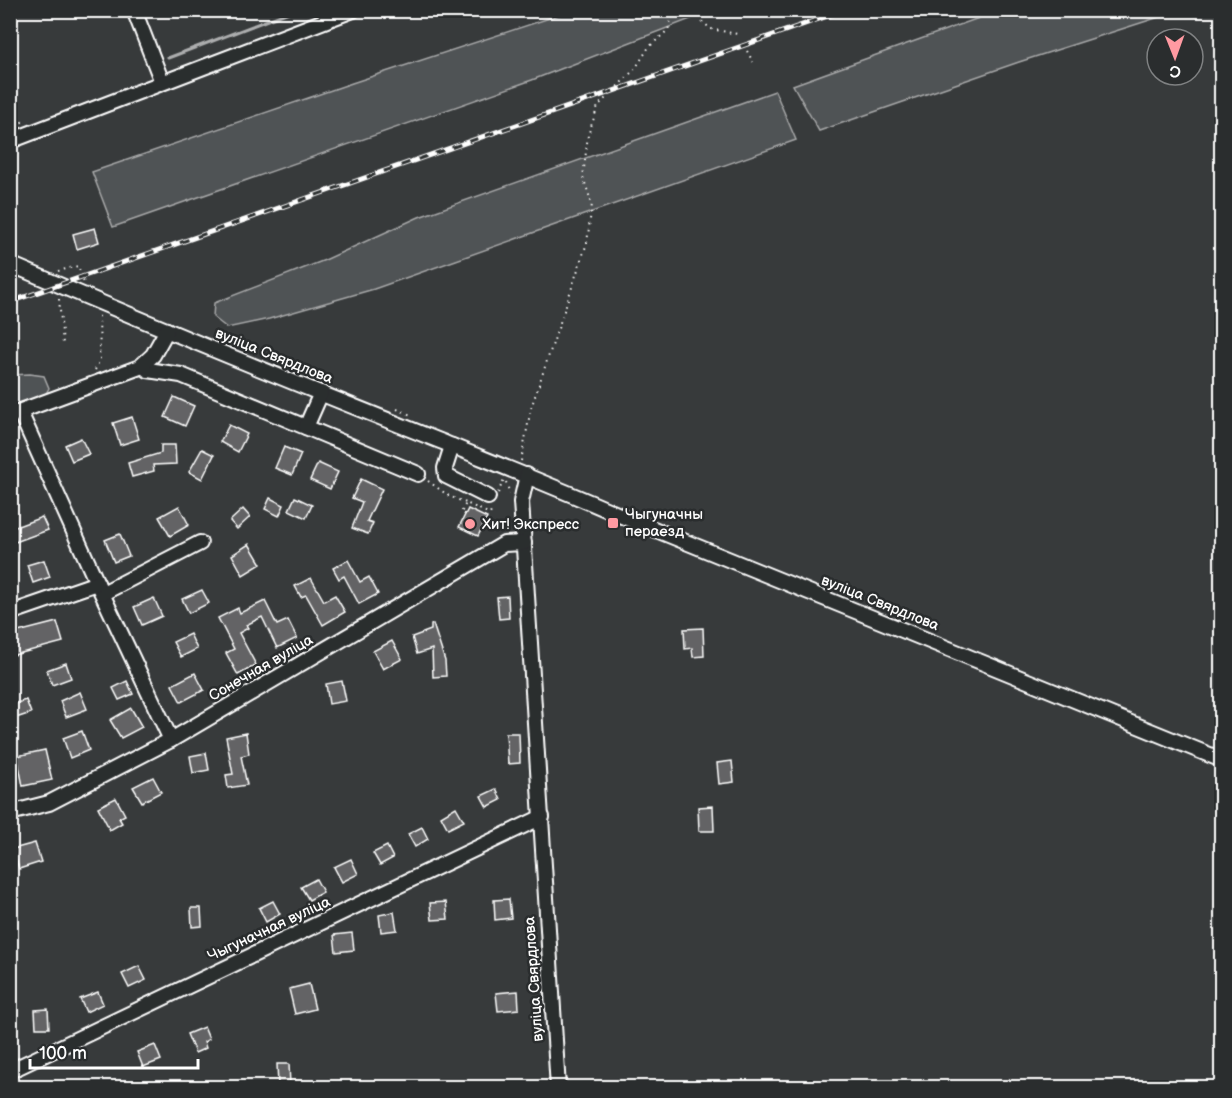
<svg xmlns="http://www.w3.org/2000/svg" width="1232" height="1098" font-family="'Balsamiq Sans',sans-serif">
  <rect width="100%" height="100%" fill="#373a3b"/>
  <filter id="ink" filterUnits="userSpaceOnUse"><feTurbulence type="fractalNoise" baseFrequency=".0167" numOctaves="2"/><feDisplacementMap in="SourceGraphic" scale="12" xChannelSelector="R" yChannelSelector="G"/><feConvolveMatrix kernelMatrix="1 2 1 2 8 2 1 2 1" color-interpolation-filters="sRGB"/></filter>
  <g filter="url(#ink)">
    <!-- green -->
    <g fill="#505354" stroke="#a8a9aa" stroke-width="1.5">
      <path d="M 574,10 L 727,11 L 720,13 L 706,13 L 532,80 L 113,227 L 92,172 L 352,83 Z"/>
      <path d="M 1001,10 L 1178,11 L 1019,62 L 819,131 L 793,85 Z"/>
      <path d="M 775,91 L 796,140 L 374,289 L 269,319 L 227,328 L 213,317 L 214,303 L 325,260 L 419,217 Z"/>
      <path d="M 30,374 L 44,376 L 49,388 L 44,397 L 11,408 L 11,375 Z"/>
    </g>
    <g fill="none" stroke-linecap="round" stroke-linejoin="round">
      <!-- stream -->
      <path stroke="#adaeaf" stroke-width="3" d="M 168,58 L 294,10"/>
    </g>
    <!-- building -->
    <g fill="#636465" stroke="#fff" stroke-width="1.5">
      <path d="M 95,228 L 99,242 L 77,249 L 73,234 Z"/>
      <path d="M 174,397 L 194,406 L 185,426 L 165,417 Z"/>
      <path d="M 132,417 L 139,439 L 120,445 L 113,423 Z"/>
      <path d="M 229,425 L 247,434 L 238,452 L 220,442 Z"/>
      <path d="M 81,438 L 89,454 L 72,461 L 65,445 Z"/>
      <path d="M 161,445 L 175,445 L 176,464 L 153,465 L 154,471 L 132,477 L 128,463 L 161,453 Z"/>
      <path d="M 284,447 L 301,454 L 292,475 L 275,468 Z"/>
      <path d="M 202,449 L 214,455 L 202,479 L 189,472 Z"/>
      <path d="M 318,463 L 338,472 L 330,489 L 310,480 Z"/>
      <path d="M 361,479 L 382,489 L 367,521 L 373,523 L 368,534 L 352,528 L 362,502 L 352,498 Z"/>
      <path d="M 295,497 L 312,505 L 306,518 L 289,510 Z"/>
      <path d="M 270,498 L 284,505 L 279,516 L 265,509 Z"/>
      <path d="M 179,506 L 189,525 L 170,536 L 159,517 Z"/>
      <path d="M 243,509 L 250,517 L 237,529 L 230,521 Z"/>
      <path d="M 468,509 L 487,518 L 478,536 L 459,527 Z"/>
      <path d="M 42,517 L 48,530 L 10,544 L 10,529 Z"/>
      <path d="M 120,534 L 129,556 L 114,562 L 105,540 Z"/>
      <path d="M 249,544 L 261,564 L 243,575 L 232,555 Z"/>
      <path d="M 44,560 L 50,577 L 33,583 L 27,565 Z"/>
      <path d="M 348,560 L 360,582 L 369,577 L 378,594 L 359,604 L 344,576 L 339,579 L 333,568 Z"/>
      <path d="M 311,578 L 324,601 L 335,595 L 345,612 L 323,625 L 306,595 L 301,597 L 295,586 Z"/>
      <path d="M 202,590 L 209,603 L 189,613 L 182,599 Z"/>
      <path d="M 508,596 L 509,618 L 499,619 L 497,597 Z"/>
      <path d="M 154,598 L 162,616 L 142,625 L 134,607 Z"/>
      <path d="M 265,601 L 277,625 L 288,620 L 297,638 L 277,648 L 262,617 L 246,625 L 248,628 L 239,633 L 256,665 L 238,675 L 226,653 L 234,649 L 218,618 L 238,608 L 240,613 Z"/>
      <path d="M 57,622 L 63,642 L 10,656 L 10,634 Z"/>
      <path d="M 433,624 L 445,661 L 446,676 L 433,677 L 432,649 L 417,654 L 412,637 L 431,630 L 431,625 Z"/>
      <path d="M 703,628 L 704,656 L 693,657 L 692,648 L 685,649 L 684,629 Z"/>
      <path d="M 190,634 L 197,649 L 181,657 L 173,642 Z"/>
      <path d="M 392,641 L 402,659 L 383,669 L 373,651 Z"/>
      <path d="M 66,663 L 71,678 L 52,685 L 47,670 Z"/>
      <path d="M 195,673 L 204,690 L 181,702 L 172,685 Z"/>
      <path d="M 127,681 L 133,694 L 119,700 L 113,688 Z"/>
      <path d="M 342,681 L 346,701 L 329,704 L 326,684 Z"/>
      <path d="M 80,692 L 87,709 L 66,717 L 60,701 Z"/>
      <path d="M 26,700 L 31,713 L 13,719 L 10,705 Z"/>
      <path d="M 131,708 L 142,727 L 121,738 L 110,720 Z"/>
      <path d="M 82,731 L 89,750 L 70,758 L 63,738 Z"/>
      <path d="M 246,733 L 249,754 L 241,756 L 247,785 L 228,788 L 226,775 L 233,774 L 226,737 Z"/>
      <path d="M 506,733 L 519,733 L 520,763 L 508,764 Z"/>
      <path d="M 45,750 L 52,780 L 23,786 L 17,756 Z"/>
      <path d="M 206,753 L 209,770 L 193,773 L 190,756 Z"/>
      <path d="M 732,761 L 734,782 L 719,784 L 717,763 Z"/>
      <path d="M 153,777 L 161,792 L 142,802 L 133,787 Z"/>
      <path d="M 496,789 L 501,800 L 487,807 L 481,796 Z"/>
      <path d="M 116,798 L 125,815 L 119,818 L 122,823 L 110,830 L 98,807 Z"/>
      <path d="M 713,806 L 714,831 L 699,831 L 698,807 Z"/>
      <path d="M 456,807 L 464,821 L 448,829 L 441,816 Z"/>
      <path d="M 422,827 L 428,839 L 415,847 L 408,834 Z"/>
      <path d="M 35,843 L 41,862 L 19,869 L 13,849 Z"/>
      <path d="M 387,846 L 393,858 L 380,865 L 373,853 Z"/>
      <path d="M 351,859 L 358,874 L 342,882 L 334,867 Z"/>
      <path d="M 316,879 L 323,892 L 309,900 L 301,887 Z"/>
      <path d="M 509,899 L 511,918 L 495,920 L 494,900 Z"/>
      <path d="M 273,901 L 280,914 L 266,922 L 259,908 Z"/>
      <path d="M 446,902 L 448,919 L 432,920 L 430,903 Z"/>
      <path d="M 191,908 L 201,908 L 202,926 L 192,927 Z"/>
      <path d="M 394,912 L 397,930 L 381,932 L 379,915 Z"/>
      <path d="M 352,933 L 354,950 L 336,952 L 334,935 Z"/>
      <path d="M 139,966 L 146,980 L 129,988 L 122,974 Z"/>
      <path d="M 309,984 L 315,1009 L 295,1014 L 289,989 Z"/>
      <path d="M 518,991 L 519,1009 L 498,1011 L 496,993 Z"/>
      <path d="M 98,992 L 103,1004 L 86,1012 L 80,999 Z"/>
      <path d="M 48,1009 L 49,1028 L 36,1028 L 35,1010 Z"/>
      <path d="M 204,1027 L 209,1039 L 204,1042 L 206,1048 L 195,1053 L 187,1034 Z"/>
      <path d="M 155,1045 L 161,1060 L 143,1067 L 137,1052 Z"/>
      <path d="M 277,1064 L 289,1064 L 290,1085 L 278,1085 Z"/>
    </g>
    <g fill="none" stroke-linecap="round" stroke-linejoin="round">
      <defs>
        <g id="minor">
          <path d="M 134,10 L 162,82"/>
          <path d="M 10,141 L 353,10"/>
          <path d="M 10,264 C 152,325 296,384 440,441 C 499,465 558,488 617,514 L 1222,760"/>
          <path d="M 143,365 L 148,370 L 181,375 L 418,474"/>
          <path d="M 20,412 L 97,583 L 171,740"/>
          <path d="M 10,415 L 140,367 L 153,355 L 167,330"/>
          <path d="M 306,427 L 321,393"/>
          <path d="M 452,446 L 445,468 L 446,476 L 488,497"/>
          <path d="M 527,475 L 521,502 L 522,516 L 558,1088"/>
          <path d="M 103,593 L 200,543"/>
          <path d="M 10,613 L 97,583"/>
          <path d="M 10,813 L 49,803 L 171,740 L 504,544 L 524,543"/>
          <path d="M 10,1071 L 542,817"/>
        </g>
      </defs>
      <!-- minor casing -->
      <use href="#minor" stroke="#fff" stroke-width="18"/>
      <!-- path -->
      <g stroke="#fff" stroke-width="2" stroke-dasharray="1.5 4.5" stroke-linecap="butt">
        <path d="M 688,10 L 711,29 L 737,34"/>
        <path d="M 747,51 L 753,62"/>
        <path d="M 10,126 L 25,121"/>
        <path d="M 58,271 L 78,266 L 84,283"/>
        <path d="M 59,299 L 63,344"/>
        <path d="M 95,370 L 100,360 L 99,314"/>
        <path d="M 397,409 L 411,415"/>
        <path d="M 521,461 L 531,408 L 587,243 L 592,204 L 583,177 L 588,135 L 595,115 L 598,106 L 635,69 L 649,47 L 668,30 L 674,10"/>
        <path d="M 428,481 L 449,496 L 466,503"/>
        <path d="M 506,482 L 510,494"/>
        <path d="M 498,493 L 504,479"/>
        <path d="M 465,514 L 461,513 L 466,503 L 490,514 L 492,510"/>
      </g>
      <!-- minor -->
      <use href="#minor" stroke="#2a2d2e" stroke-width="14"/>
      <defs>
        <path id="rail" d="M 10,302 L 845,10"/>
      </defs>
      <!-- rail casing -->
      <use href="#rail" stroke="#fff" stroke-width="5"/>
      <!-- rail -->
      <use href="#rail" stroke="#2a2d2e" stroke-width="3" stroke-dasharray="9" stroke-linecap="butt"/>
    </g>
  </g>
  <!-- markers -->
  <g fill="#ff9aa2" stroke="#2a2d2e" stroke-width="2">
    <rect x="607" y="517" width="12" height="12" rx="3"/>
    <circle cx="470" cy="524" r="6"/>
  </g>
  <g text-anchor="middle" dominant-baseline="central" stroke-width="5" stroke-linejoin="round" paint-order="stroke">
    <!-- street labels -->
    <g font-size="15" fill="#fff" stroke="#2a2d2e">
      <text transform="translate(274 356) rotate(22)">вуліца Свярдлова</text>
      <text transform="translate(880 603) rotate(22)">вуліца Свярдлова</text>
      <text transform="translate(261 668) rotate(-30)">Сонечная вуліца</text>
      <text transform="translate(269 929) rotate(-25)">Чыгуначная вуліца</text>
      <text transform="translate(534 979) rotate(-94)">вуліца Свярдлова</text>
    </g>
    <!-- poi labels -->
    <g font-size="15" fill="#fff" stroke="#2a2d2e" text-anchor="start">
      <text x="625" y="514">Чыгуначны<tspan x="625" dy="17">пераезд</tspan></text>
      <text x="482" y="524">Хит! Экспресс</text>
    </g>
  </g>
  <!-- margin -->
  <rect width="1232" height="1098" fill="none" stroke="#2a2d2e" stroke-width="36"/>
  <rect x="18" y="18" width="1196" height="1062" fill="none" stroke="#fff" stroke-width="2" filter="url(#ink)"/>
  <!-- north arrow -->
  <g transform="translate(1175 57) rotate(179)"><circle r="28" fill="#2a2d2e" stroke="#7f8182" stroke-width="1.5"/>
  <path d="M0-4.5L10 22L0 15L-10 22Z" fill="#ff9aa2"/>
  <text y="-9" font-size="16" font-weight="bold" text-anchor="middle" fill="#ffffff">С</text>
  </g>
  <!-- scale -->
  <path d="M30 1059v9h168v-9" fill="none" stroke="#ffffff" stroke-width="3"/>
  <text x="39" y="1059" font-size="18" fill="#ffffff" stroke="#2a2d2e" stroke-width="4.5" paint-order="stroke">100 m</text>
</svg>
